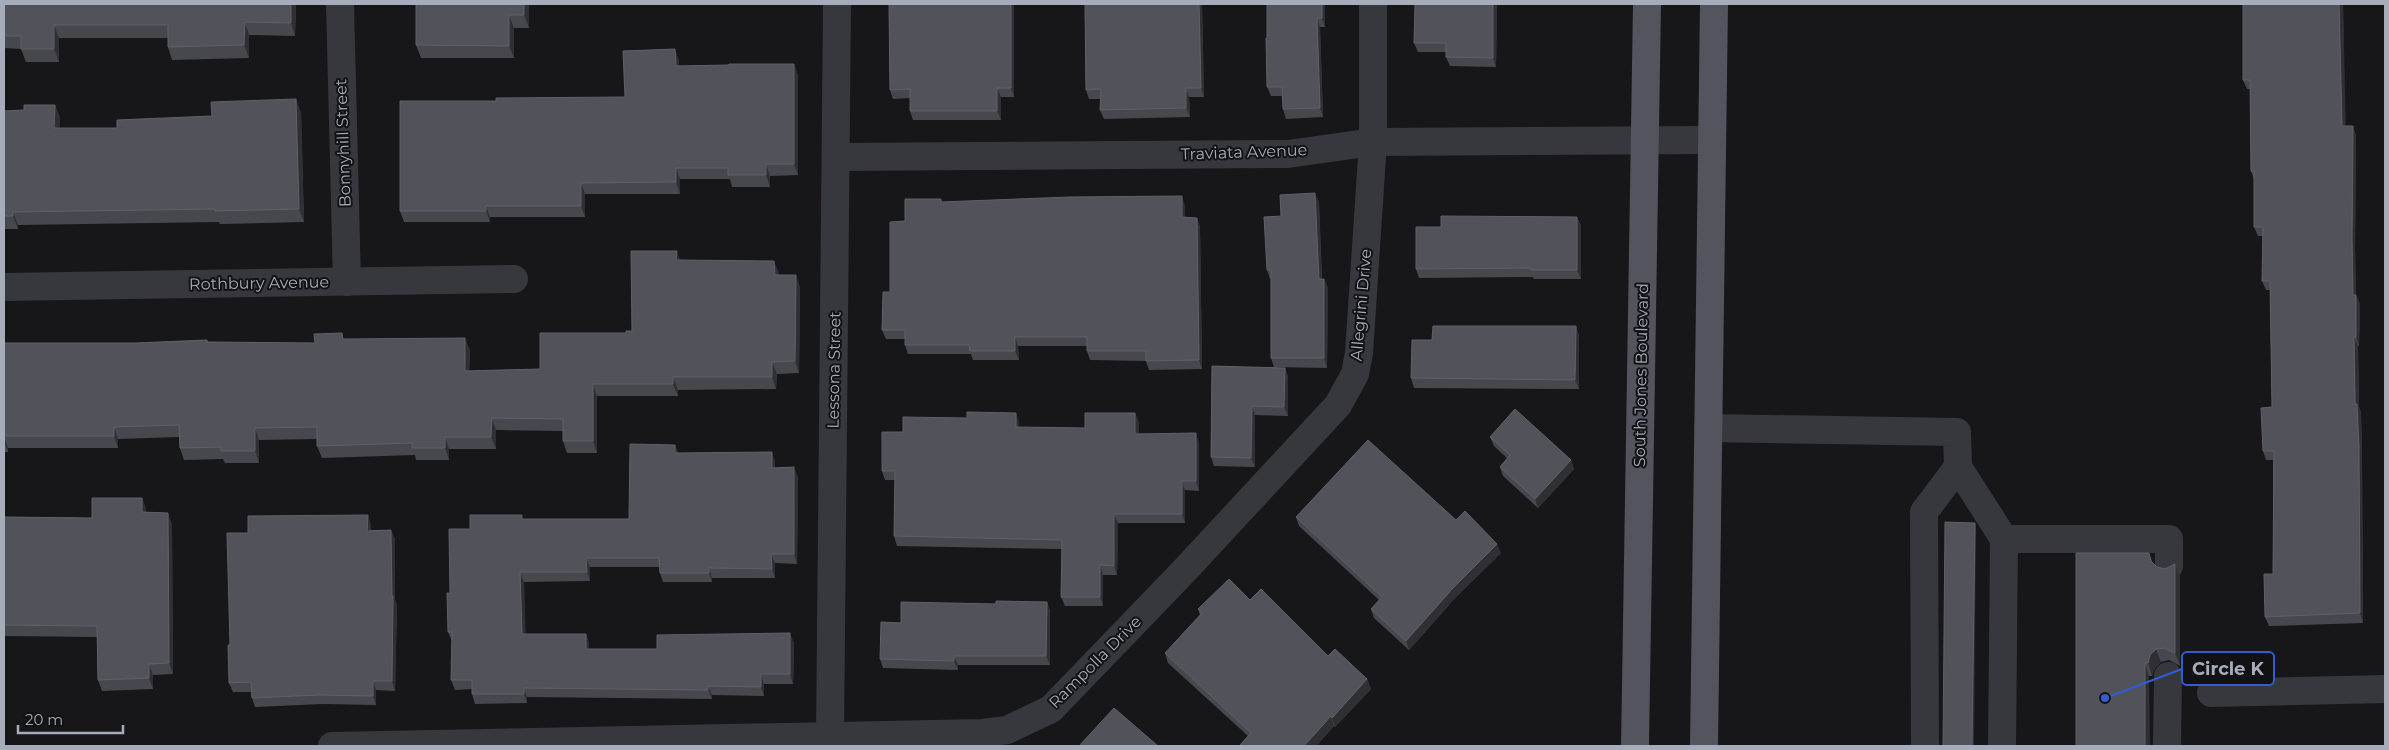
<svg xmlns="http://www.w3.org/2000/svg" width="2389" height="750" font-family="Montserrat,sans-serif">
  <rect width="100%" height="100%" fill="#171619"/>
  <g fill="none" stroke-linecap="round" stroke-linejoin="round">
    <!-- minor -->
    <g stroke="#37383e" stroke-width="28">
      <path d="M 340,4 L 347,282"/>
      <path d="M 836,157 L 1288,154 L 1373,142 L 1712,140"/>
      <path d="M 4,287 L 514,279"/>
      <path d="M 1708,428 L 1957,432 L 1958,467 L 2004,539 L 2002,746"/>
      <path d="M 2004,539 L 2169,539 L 2169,566"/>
      <path d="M 2211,693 L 2385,689"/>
      <path d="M 830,737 L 837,4"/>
      <path d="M 332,746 L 982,733 L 1007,730 L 1051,709 L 1184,571 L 1338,405 L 1355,374 L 1359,353 L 1373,142 L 1373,4"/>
      <path d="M 1925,746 L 1924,512 L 1958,467"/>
      <path d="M 2167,746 L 2168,676"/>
    </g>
    <!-- major -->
    <g stroke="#53545e" stroke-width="28">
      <path d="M 1635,746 L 1647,4"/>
      <path d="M 1704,746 L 1714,4"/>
    </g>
  </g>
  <!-- wall -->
  <g fill="#47484e">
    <path d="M 4,4 L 296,4 L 295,36 L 249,35 L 249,58 L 172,60 L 168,47 L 168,38 L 59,38 L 59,62 L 26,62 L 21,49 L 4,48 Z"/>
    <path d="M 416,4 L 529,4 L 529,28 L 514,28 L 514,58 L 421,58 L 416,45 Z"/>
    <path d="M 889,4 L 1014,4 L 1014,97 L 1001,97 L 1001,120 L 913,120 L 910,111 L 910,98 L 893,99 L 890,90 Z"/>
    <path d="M 1085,4 L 1202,4 L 1204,97 L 1189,97 L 1190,117 L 1104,119 L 1100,110 L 1101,99 L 1089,99 L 1086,90 Z"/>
    <path d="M 1325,4 L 1325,27 L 1320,27 L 1323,117 L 1286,119 L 1283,109 L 1283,96 L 1271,96 L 1267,87 L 1267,38 Z"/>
    <path d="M 1497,4 L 1496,67 L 1450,66 L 1446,57 L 1446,52 L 1418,52 L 1414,43 Z"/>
    <path d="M 2243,4 L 2343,4 L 2345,126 L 2356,135 L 2355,247 L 2356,295 L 2360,304 L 2359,346 L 2358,346 L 2359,407 L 2361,413 L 2362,456 L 2363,623 L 2269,626 L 2265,617 L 2273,574 L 2273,460 L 2266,460 L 2263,451 L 2272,407 L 2270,290 L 2266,290 L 2262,281 L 2263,236 L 2258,236 L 2254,227 L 2254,179 L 2251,171 L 2250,89 L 2247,89 L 2243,80 Z"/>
    <path d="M 679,60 L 679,66 L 794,64 L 798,76 L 798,175 L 770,176 L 770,187 L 732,187 L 730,179 L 680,179 L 680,194 L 585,194 L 585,217 L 490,217 L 490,222 L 404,222 L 400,211 L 496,101 L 625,97 Z"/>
    <path d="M 55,105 L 60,118 L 59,128 L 117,128 L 212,116 L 301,112 L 304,222 L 220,224 L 219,222 L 18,225 L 18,229 L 4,229 L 4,111 L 24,110 Z"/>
    <path d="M 941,199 L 942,202 L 1185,206 L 1185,217 L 1197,218 L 1200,227 L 1202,369 L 1149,370 L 1146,361 L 1090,360 L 1087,351 L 1087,346 L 1018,346 L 1019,360 L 973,360 L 971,354 L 908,354 L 905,345 L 905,339 L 886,339 L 882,330 L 890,292 L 905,221 Z"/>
    <path d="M 1319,202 L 1322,279 L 1324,279 L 1328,288 L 1327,368 L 1274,367 L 1271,358 L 1271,279 L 1270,279 L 1267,270 L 1281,216 Z"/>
    <path d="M 1577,217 L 1581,226 L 1581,279 L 1534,279 L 1533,277 L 1419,278 L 1416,269 L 1441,227 Z"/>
    <path d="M 680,260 L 779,273 L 779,275 L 800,287 L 799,373 L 777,374 L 776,389 L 678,390 L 678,396 L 597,396 L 597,453 L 567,453 L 563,441 L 563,431 L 496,430 L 496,449 L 449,449 L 449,460 L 416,460 L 415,455 L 322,458 L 317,446 L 317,439 L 259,440 L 259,463 L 225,463 L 223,459 L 184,460 L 180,448 L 179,437 L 118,439 L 118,448 L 8,448 L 8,452 L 4,452 L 4,343 L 136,343 L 207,340 L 208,342 L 315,343 L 344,339 L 470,350 L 469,371 L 540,369 L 632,331 Z"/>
    <path d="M 1576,326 L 1579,336 L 1579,389 L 1414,388 L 1411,378 L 1432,340 Z"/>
    <path d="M 1212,366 L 1285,368 L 1288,377 L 1288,416 L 1255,415 L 1255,467 L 1214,466 L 1211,457 Z"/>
    <path d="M 1135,413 L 1139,423 L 1139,434 L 1199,442 L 1199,491 L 1185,490 L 1185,523 L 1118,523 L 1117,575 L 1103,575 L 1103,606 L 1065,606 L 1061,597 L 1062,549 L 897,546 L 894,536 L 895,480 L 885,480 L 882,471 L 903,432 L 1019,422 L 1019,427 L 1085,428 Z"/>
    <path d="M 1490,437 L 1571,460 L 1574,469 L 1538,508 L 1503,476 L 1500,467 L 1507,458 L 1494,446 Z"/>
    <path d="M 675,445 L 678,453 L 775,461 L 775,468 L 798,477 L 797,564 L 775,563 L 775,578 L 712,578 L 712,582 L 663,582 L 660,573 L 660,567 L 590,567 L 590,581 L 524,582 L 525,634 L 586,634 L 589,643 L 589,649 L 657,649 L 794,643 L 793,684 L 764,684 L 764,696 L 712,695 L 712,699 L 527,697 L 527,703 L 475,704 L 472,694 L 472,689 L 455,690 L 451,680 L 452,641 L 448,632 L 450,593 L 523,519 L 629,519 Z"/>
    <path d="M 142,498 L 146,509 L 146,512 L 172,524 L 173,674 L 153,675 L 153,689 L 102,691 L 98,680 L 97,637 L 4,636 L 4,517 L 92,518 Z"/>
    <path d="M 1296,517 L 1456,520 L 1501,553 L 1456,597 L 1409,650 L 1374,618 L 1371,609 L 1379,600 L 1299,526 Z"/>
    <path d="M 371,525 L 371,530 L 391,530 L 395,539 L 395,600 L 397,605 L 395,691 L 376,690 L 376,705 L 323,704 L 255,707 L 252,698 L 251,692 L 233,692 L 229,683 L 230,645 L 248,533 Z"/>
    <path d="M 2149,553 L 2152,562 L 2157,567 L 2165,569 L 2175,564 L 2180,577 L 2180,666 L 2169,660 L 2161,662 L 2155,668 L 2152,676 L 2149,676 L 2076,746 Z"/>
    <path d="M 1250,600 L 1328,656 L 1367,679 L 1371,689 L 1335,727 L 1334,726 L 1316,746 L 1240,746 L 1240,745 L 1248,736 L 1168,663 L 1165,653 L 1200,615 L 1198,609 Z"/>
    <path d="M 1047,602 L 1050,611 L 1050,665 L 958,665 L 958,670 L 883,668 L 880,659 L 901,623 L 996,604 Z"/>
  </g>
  <!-- shaded-wall -->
  <g fill="#303034">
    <path d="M 291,4 L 296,4 L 295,36 L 291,23 Z"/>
    <path d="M 524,4 L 529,4 L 529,28 L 524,15 Z"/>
    <path d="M 1011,4 L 1014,4 L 1014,97 L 1011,88 Z"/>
    <path d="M 1199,4 L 1202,4 L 1204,97 L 1201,88 Z"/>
    <path d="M 1322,4 L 1325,4 L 1325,27 L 1322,18 Z"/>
    <path d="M 1493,4 L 1497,4 L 1496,67 L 1493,58 Z"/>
    <path d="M 2339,4 L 2343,4 L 2346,135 L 2342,126 Z"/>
    <path d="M 509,15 L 514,28 L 514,58 L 509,46 Z"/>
    <path d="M 1317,18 L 1320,27 L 1323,117 L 1320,108 Z"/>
    <path d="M 245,22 L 249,35 L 249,58 L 244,45 Z"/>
    <path d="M 54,25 L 59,38 L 59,62 L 54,49 Z"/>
    <path d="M 675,49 L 679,60 L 680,78 L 676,66 Z"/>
    <path d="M 794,64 L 798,76 L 798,175 L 794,164 Z"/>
    <path d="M 997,88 L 1001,97 L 1001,120 L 997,111 Z"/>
    <path d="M 1186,88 L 1189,97 L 1190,117 L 1186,108 Z"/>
    <path d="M 296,99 L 301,112 L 304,222 L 299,209 Z"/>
    <path d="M 55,105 L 60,118 L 59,141 L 54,128 Z"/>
    <path d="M 2353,126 L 2356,135 L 2355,247 L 2356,304 L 2353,295 L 2352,238 Z"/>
    <path d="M 766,164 L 770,176 L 770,187 L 766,175 Z"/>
    <path d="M 676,168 L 680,179 L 680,194 L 676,182 Z"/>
    <path d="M 581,183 L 585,194 L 585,217 L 581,206 Z"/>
    <path d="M 1315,193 L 1319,202 L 1322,288 L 1319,279 Z"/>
    <path d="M 1182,196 L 1185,206 L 1185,226 L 1182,217 Z"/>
    <path d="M 486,206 L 490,217 L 490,222 L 486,211 Z"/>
    <path d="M 13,212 L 18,225 L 18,229 L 13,216 Z"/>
    <path d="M 1577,217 L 1581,226 L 1581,279 L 1577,270 Z"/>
    <path d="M 1197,218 L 1200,227 L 1202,369 L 1199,360 Z"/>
    <path d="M 677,251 L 681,263 L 676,260 Z"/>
    <path d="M 774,261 L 779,273 L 779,287 L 775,275 Z"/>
    <path d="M 796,275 L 800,287 L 799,373 L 795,361 Z"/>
    <path d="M 1324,279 L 1328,288 L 1327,368 L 1324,358 Z"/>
    <path d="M 2356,295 L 2360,304 L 2359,346 L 2356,337 Z"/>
    <path d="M 1576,326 L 1579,336 L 1579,389 L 1575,380 Z"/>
    <path d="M 1015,337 L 1018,346 L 1019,360 L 1015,351 Z"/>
    <path d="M 2354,337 L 2358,346 L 2359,407 L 2361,413 L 2362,456 L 2363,623 L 2360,613 Z"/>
    <path d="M 465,338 L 470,350 L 469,383 L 465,371 Z"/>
    <path d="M 772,362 L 777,374 L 776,389 L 772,377 Z"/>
    <path d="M 1285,368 L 1288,377 L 1288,416 L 1284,407 Z"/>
    <path d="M 673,377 L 678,390 L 678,396 L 673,384 Z"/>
    <path d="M 593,384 L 597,396 L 597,453 L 593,441 Z"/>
    <path d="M 1252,406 L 1255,415 L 1255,467 L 1251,458 Z"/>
    <path d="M 1016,413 L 1019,422 L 1019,437 L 1016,427 Z"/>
    <path d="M 1135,413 L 1139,423 L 1139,443 L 1135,434 Z"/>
    <path d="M 492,418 L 496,430 L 496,449 L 491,437 Z"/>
    <path d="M 114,427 L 118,439 L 118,448 L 114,436 Z"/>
    <path d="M 255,428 L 259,440 L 259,463 L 255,451 Z"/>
    <path d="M 1196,433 L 1199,442 L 1199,491 L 1196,481 Z"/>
    <path d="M 4,437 L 8,448 L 8,452 L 4,440 Z"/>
    <path d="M 445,437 L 449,449 L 449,460 L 445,448 Z"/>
    <path d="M 675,445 L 679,454 L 675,453 Z"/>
    <path d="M 772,452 L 775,461 L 775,477 L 772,468 Z"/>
    <path d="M 1571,460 L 1574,469 L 1538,508 L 1535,499 Z"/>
    <path d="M 794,467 L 798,477 L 797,564 L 794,554 Z"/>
    <path d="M 1182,481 L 1185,490 L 1185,523 L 1182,514 Z"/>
    <path d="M 142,498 L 146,509 L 146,523 L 142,512 Z"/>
    <path d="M 168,513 L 172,524 L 173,674 L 169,663 Z"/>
    <path d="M 1114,514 L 1118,523 L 1117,575 L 1114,566 Z"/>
    <path d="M 368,515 L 371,525 L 371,540 L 367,531 Z"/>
    <path d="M 1975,523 L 1976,528 L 1974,746 L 1972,746 Z"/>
    <path d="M 391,530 L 395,539 L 395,600 L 397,605 L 395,691 L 392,681 Z"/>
    <path d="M 1497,544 L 1501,553 L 1456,597 L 1409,650 L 1406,641 L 1453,588 Z"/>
    <path d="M 771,554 L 775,563 L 775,578 L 772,569 Z"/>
    <path d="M 586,558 L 590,567 L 590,581 L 587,572 Z"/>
    <path d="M 2175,564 L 2180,577 L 2180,666 L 2175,653 Z"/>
    <path d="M 1100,565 L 1103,575 L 1103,606 L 1100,597 Z"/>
    <path d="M 709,568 L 712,578 L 712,582 L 709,573 Z"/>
    <path d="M 520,572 L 524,582 L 526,644 L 522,634 Z"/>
    <path d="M 1047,602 L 1050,611 L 1050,665 L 1046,656 Z"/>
    <path d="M 790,633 L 794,643 L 793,684 L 790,674 Z"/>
    <path d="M 586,634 L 589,643 L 589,658 L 586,649 Z"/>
    <path d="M 2156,649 L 2161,662 L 2155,668 L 2152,676 L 2148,663 L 2150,655 Z"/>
    <path d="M 954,656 L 958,665 L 958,670 L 954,661 Z"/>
    <path d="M 2145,663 L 2149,676 L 2150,746 L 2145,746 Z"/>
    <path d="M 149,664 L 153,675 L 153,689 L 149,678 Z"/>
    <path d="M 761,674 L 764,684 L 764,696 L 761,687 Z"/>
    <path d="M 1367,679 L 1371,689 L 1335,727 L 1332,718 Z"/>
    <path d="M 373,681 L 376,690 L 376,705 L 373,696 Z"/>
    <path d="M 708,686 L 712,695 L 712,699 L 708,690 Z"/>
    <path d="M 524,688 L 527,697 L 527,703 L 524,694 Z"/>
    <path d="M 1331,716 L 1334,726 L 1316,746 L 1304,746 Z"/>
  </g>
  <!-- building -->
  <g fill="#52535a" stroke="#5f6169">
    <path d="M 4,4 L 291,4 L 291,23 L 245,22 L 244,45 L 168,47 L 168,25 L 54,25 L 54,49 L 21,49 L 21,36 L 4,36 Z"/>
    <path d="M 416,4 L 524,4 L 524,15 L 509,15 L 509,46 L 416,45 Z"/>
    <path d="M 889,4 L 1011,4 L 1011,88 L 997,88 L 997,111 L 910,111 L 910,89 L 890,90 Z"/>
    <path d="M 1085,4 L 1199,4 L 1201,88 L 1186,88 L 1186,108 L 1100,110 L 1101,89 L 1086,90 Z"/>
    <path d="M 1267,4 L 1322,4 L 1322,18 L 1317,18 L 1320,108 L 1283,109 L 1282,87 L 1267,87 L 1266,38 L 1267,38 Z"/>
    <path d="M 1415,4 L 1493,4 L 1493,58 L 1446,57 L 1446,43 L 1414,43 Z"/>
    <path d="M 2243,4 L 2339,4 L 2342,126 L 2353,126 L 2352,238 L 2353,295 L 2356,295 L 2356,337 L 2354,337 L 2355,404 L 2357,404 L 2359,447 L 2360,613 L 2265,617 L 2264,574 L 2273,574 L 2274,451 L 2263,451 L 2261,408 L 2272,407 L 2270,281 L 2262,281 L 2263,227 L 2254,227 L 2254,171 L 2251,171 L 2250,80 L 2243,80 Z"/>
    <path d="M 675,49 L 676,66 L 729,65 L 729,64 L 794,64 L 794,164 L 766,164 L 766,175 L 728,175 L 728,168 L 676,168 L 676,182 L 581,183 L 581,206 L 486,206 L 486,211 L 400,211 L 400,101 L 496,101 L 496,98 L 625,97 L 623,51 Z"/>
    <path d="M 296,99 L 299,209 L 215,211 L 215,209 L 13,212 L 13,216 L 4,216 L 4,111 L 24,110 L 24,105 L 55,105 L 54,128 L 117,128 L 117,120 L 212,116 L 211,102 Z"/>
    <path d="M 1315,193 L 1319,279 L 1324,279 L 1324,358 L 1271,358 L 1271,270 L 1267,270 L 1264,217 L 1281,216 L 1280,195 Z"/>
    <path d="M 1182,196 L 1182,217 L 1197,218 L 1199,360 L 1146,361 L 1146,351 L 1087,351 L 1087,337 L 1015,337 L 1015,351 L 970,351 L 969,345 L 905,345 L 905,330 L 882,330 L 883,292 L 890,292 L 890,222 L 905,221 L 905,199 L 941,199 L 941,202 L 1069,197 Z"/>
    <path d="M 1441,216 L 1577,217 L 1577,270 L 1531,270 L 1531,268 L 1416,269 L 1416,227 L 1441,227 Z"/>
    <path d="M 631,251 L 677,251 L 676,260 L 774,261 L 775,275 L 796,275 L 795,361 L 772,362 L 772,377 L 673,377 L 673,384 L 593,384 L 593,441 L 563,441 L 563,419 L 492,418 L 491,437 L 445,437 L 445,448 L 412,448 L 412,443 L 317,446 L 317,427 L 255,428 L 255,451 L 221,451 L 221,447 L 180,448 L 179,425 L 114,427 L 114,436 L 4,436 L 4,343 L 136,343 L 207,340 L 207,342 L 315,343 L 314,334 L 342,333 L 343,339 L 465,338 L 465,371 L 540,369 L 540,333 L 626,333 L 626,331 L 632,331 Z"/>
    <path d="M 1433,326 L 1576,326 L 1575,380 L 1411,378 L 1412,340 L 1432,340 Z"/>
    <path d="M 1212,366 L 1285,368 L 1284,407 L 1252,406 L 1251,458 L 1211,457 Z"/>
    <path d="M 1515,409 L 1571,460 L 1535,499 L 1500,467 L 1510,455 L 1490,437 Z"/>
    <path d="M 967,412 L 1016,413 L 1016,427 L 1085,428 L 1085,413 L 1135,413 L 1135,434 L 1196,433 L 1196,481 L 1182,481 L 1182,514 L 1114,514 L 1114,566 L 1100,565 L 1100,597 L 1061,597 L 1062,540 L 894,536 L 895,471 L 882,471 L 882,432 L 903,432 L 903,417 L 967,418 Z"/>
    <path d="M 1368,440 L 1456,520 L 1465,511 L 1497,544 L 1453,588 L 1406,641 L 1371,609 L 1382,597 L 1296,517 Z"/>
    <path d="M 630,444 L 675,445 L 675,453 L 772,452 L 772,468 L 794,467 L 794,554 L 771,554 L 772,569 L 709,568 L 709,573 L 660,573 L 659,558 L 586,558 L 587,572 L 520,572 L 522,634 L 586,634 L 586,649 L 657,649 L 657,635 L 790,633 L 790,674 L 761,674 L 761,687 L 708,686 L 708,690 L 524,688 L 524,694 L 472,694 L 472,680 L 451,680 L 452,632 L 448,632 L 447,593 L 450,593 L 449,529 L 470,529 L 470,515 L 522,515 L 522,519 L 629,519 Z"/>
    <path d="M 92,498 L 142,498 L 142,512 L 168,513 L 169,663 L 149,664 L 149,678 L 98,680 L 97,626 L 4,625 L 4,517 L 92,518 Z"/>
    <path d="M 368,515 L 367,531 L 391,530 L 392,596 L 393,596 L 392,681 L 373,681 L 373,696 L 320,695 L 252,698 L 251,682 L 229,683 L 228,645 L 230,645 L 227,533 L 248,533 L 248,516 Z"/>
    <path d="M 1945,522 L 1975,523 L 1972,746 L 1943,746 Z"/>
    <path d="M 2076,553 L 2149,553 L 2151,561 L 2157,567 L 2165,569 L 2175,564 L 2175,653 L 2164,648 L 2156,649 L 2150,655 L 2148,663 L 2145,663 L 2145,746 L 2076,746 Z"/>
    <path d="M 1229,579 L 1250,600 L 1261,589 L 1328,656 L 1335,649 L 1367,679 L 1332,718 L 1331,716 L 1304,746 L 1241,746 L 1240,745 L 1251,733 L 1165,653 L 1202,613 L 1198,609 Z"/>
    <path d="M 996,601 L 1047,602 L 1046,656 L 954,656 L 954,661 L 880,659 L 881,622 L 901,623 L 901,602 L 996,604 Z"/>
    <path d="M 1114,708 L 1158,746 L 1079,746 Z"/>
  </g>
  <g text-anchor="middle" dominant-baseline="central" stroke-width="4" stroke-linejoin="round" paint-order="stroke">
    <!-- street labels -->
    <g font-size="16" fill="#a7acba" stroke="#121114">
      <text transform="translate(343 143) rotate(-92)">Bonnyhill Street</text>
      <text transform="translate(1244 152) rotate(-2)">Traviata Avenue</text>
      <text transform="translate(259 283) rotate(-1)">Rothbury Avenue</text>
      <text transform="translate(1361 305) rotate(-85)">Allegrini Drive</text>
      <text transform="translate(834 370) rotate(-89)">Lessona Street</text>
      <text transform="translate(1641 375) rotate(-89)">South Jones Boulevard</text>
      <text transform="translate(1095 662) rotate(-45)">Rampolla Drive</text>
    </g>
  </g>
  <!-- callouts -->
  <path fill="none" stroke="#325cd4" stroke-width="2" d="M2105 698L2182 669"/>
  <circle fill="#325cd4" stroke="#121114" stroke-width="2" cx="2105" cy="698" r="5"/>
  <rect fill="#121114" stroke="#325cd4" stroke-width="2" x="2182" y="652" width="92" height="33" rx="5"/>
  <g font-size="18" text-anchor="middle" font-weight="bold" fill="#a7acba">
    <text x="2228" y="675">Circle K</text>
  </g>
  <!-- border -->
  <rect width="2389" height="750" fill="none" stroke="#a7acba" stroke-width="10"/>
  <!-- scale -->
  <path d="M18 725v8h105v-8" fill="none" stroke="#a7acba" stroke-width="2.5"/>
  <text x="25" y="725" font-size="15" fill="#a7acba" stroke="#121114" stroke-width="4" paint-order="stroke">20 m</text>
</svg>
